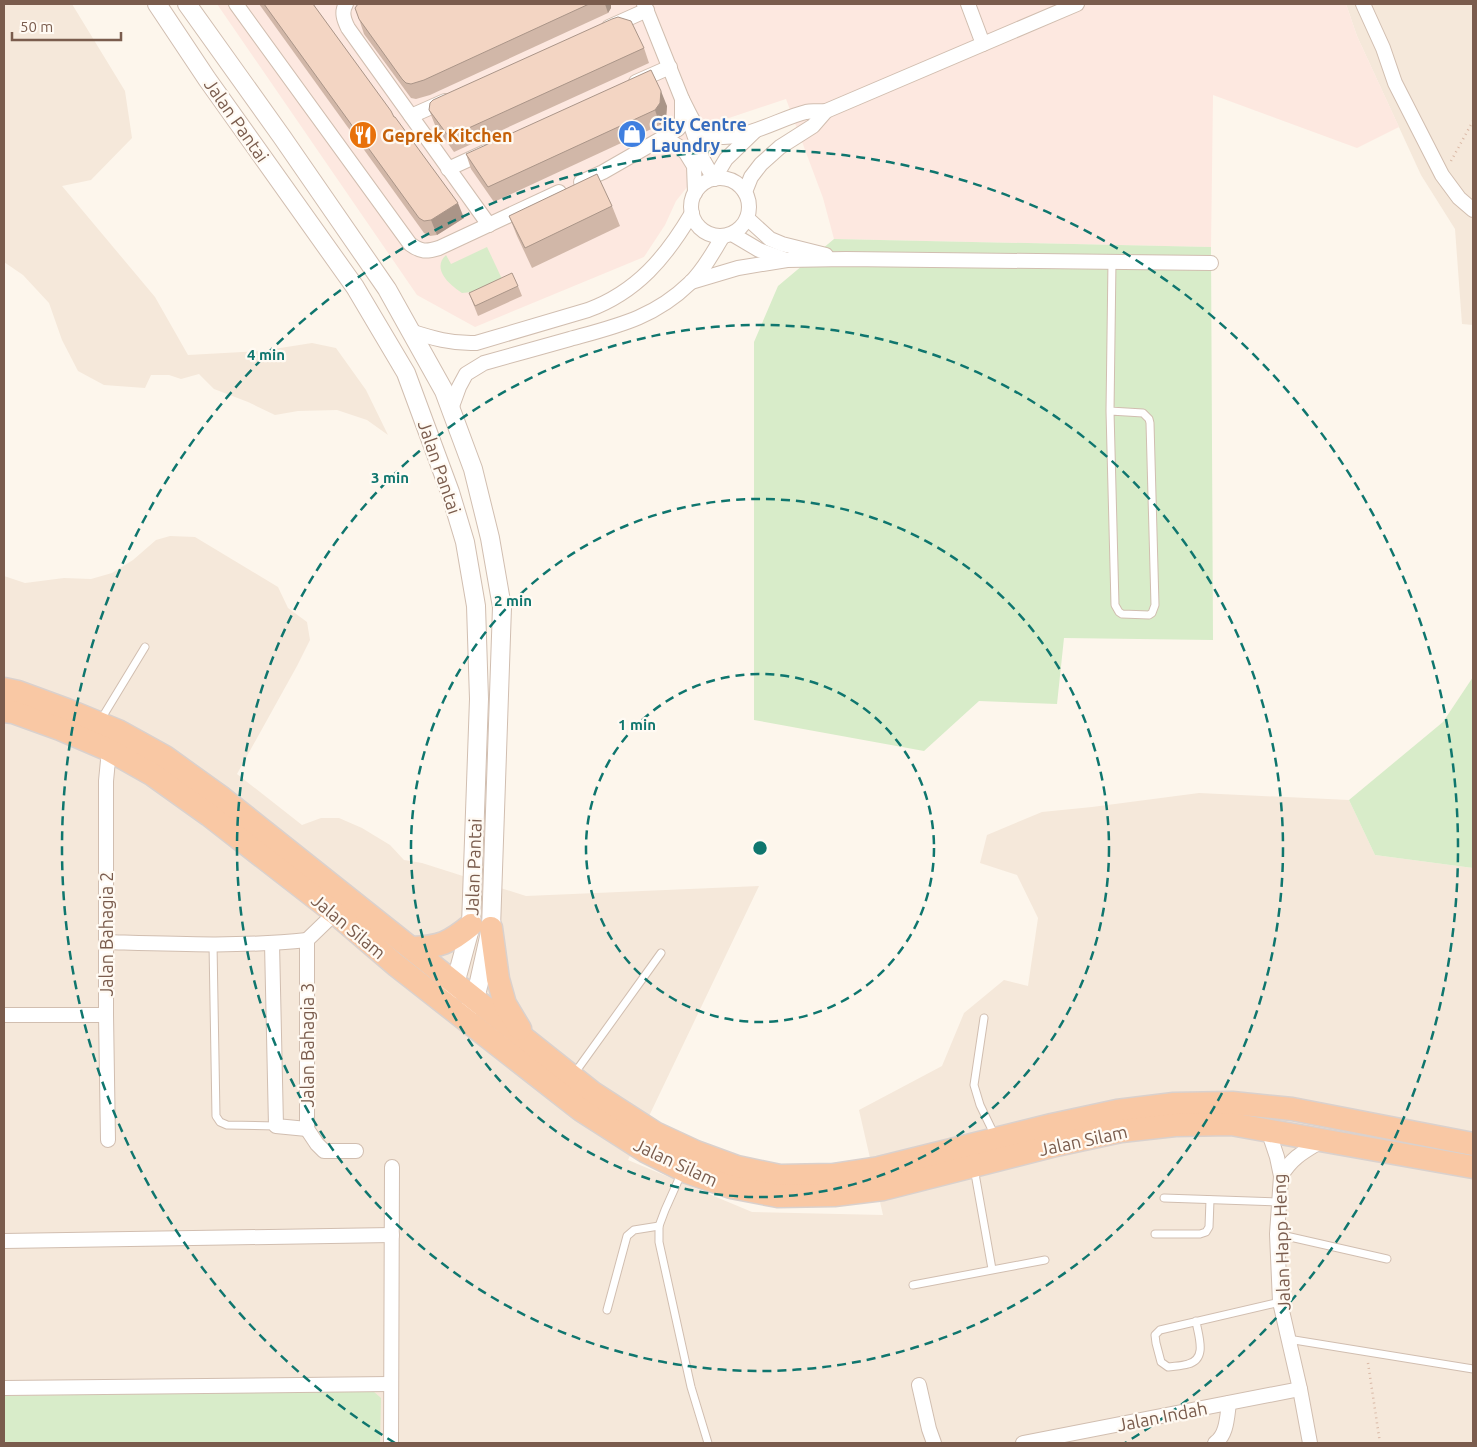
<svg xmlns="http://www.w3.org/2000/svg" width="1477" height="1447" font-family="Ubuntu,sans-serif">
  <rect width="100%" height="100%" fill="#fdf6ec"/>
  <!-- residential -->
  <g fill="#f5e8da">
    <path d="M 4,4 L 72,4 L 125,91 L 132,138 L 91,180 L 62,186 L 155,297 L 188,355 L 261,351 L 312,343 L 336,348 L 366,390 L 388,435 L 367,420 L 337,410 L 298,411 L 275,415 L 248,402 L 214,389 L 199,374 L 181,379 L 169,375 L 151,375 L 145,388 L 104,385 L 78,371 L 62,340 L 49,303 L 23,275 L 4,262 Z"/>
    <path d="M 1346,4 L 1473,4 L 1473,325 L 1462,324 L 1455,229 L 1421,175 L 1357,36 Z"/>
    <path d="M 170,536 L 195,537 L 278,587 L 288,608 L 307,622 L 310,640 L 297,666 L 237,774 L 302,825 L 321,818 L 339,818 L 362,828 L 390,845 L 404,860 L 422,863 L 526,896 L 759,886 L 628,1160 L 752,1212 L 883,1215 L 859,1110 L 942,1066 L 964,1013 L 1004,980 L 1028,986 L 1038,918 L 1017,875 L 980,863 L 987,835 L 1042,812 L 1092,807 L 1199,793 L 1349,800 L 1375,855 L 1473,868 L 1473,1443 L 4,1443 L 4,576 L 25,583 L 64,578 L 91,579 L 112,573 L 133,560 L 156,540 Z"/>
  </g>
  <!-- commercial -->
  <path fill="#fde8e0" d="M 217,4 L 1346,4 L 1357,36 L 1399,127 L 1357,148 L 1213,95 L 1211,247 L 834,239 L 823,198 L 786,99 L 714,123 L 716,151 L 676,201 L 665,225 L 644,257 L 475,327 L 417,295 Z"/>
  <!-- green -->
  <g fill="#d8ecc9">
    <path d="M 834,239 L 1211,247 L 1213,640 L 1064,638 L 1057,704 L 979,701 L 924,751 L 754,720 L 754,342 L 778,286 Z"/>
    <path d="M 487,247 L 502,279 L 472,292 L 462,293 C 450,285 431,269 446,255 L 451,264 Z"/>
    <path d="M 1473,677 L 1473,868 L 1375,855 L 1349,800 L 1443,722 Z"/>
    <path d="M 373,1391 L 381,1398 L 380,1443 L 4,1443 L 4,1396 Z"/>
  </g>
  <g fill="none" stroke-linecap="round" stroke-linejoin="round">
    <defs>
      <g id="service">
        <path d="M 1110,411 L 1143,413 L 1149,419 L 1150,423 L 1155,605 L 1152,613 L 1149,615 L 1122,614 L 1119,612 L 1115,605 L 1110,411 L 1112,261"/>
        <path d="M 100,721 L 145,647"/>
        <path d="M 213,944 L 216,1116 L 220,1122 L 227,1125 L 276,1126"/>
        <path d="M 984,1018 L 974,1085 L 980,1105 L 995,1136"/>
        <path d="M 574,1074 L 661,953"/>
        <path d="M 974,1168 L 992,1269"/>
        <path d="M 682,1172 L 665,1210 L 659,1226 L 659,1242 L 691,1387 L 708,1443"/>
        <path d="M 1164,1198 L 1279,1202"/>
        <path d="M 1155,1234 L 1200,1234 L 1206,1232 L 1209,1227 L 1210,1200"/>
        <path d="M 1277,1234 L 1387,1259"/>
        <path d="M 913,1285 L 1045,1260"/>
        <path d="M 607,1310 L 627,1236 L 634,1230 L 659,1226"/>
        <path d="M 1196,1321 C 1198,1335 1208,1359 1188,1364 C 1182,1366 1175,1366 1168,1367 L 1161,1362 L 1156,1343 L 1155,1335 L 1160,1330 L 1280,1302"/>
        <path d="M 1288,1339 L 1473,1369"/>
      </g>
      <g id="minor">
        <path d="M 236,4 L 410,244 C 421,252 426,252 439,248 L 559,192"/>
        <path d="M 346,4 C 341,12 344,20 348,28 L 489,225"/>
        <path d="M 644,4 L 682,99 L 702,158 L 714,179"/>
        <path d="M 968,4 L 983,44"/>
        <path d="M 1363,4 L 1383,48 L 1395,83 L 1442,175 L 1459,198 L 1473,210"/>
        <path d="M 609,27 L 647,10"/>
        <path d="M 636,82 L 670,67"/>
        <path d="M 683,101 C 689,112 694,127 705,133 C 733,148 779,118 806,112 C 812,111 819,111 826,111 L 1077,4"/>
        <path d="M 411,116 L 445,101"/>
        <path d="M 656,143 L 673,143 L 681,148 L 686,153 L 694,166 L 695,193"/>
        <path d="M 448,169 L 485,152"/>
        <circle cx="720" cy="207" r="29"/>
        <path d="M 714,179 L 726,159 L 755,131"/>
        <path d="M 581,182 L 603,172 L 678,129 L 682,124 L 682,99"/>
        <path d="M 745,192 L 751,177 L 761,164 L 780,147 L 813,126 L 826,111"/>
        <path d="M 747,218 L 770,239 L 782,244 L 826,255"/>
        <path d="M 732,234 L 759,250 L 784,259"/>
        <path d="M 691,282 L 738,268 L 787,260 L 846,259 L 1211,263"/>
        <path d="M 410,331 C 432,338 452,344 476,343 L 588,310 C 637,292 666,257 692,213"/>
        <path d="M 451,409 L 459,387 L 466,374 L 484,363 C 513,355 541,347 570,339 C 617,326 654,318 690,283 C 704,270 713,252 723,236"/>
        <path d="M 335,913 L 307,940 L 307,1129 L 317,1144 L 324,1151 L 356,1151"/>
        <path d="M 106,942 C 173,944 240,947 307,940"/>
        <path d="M 272,943 L 276,1126 L 307,1129"/>
        <path d="M 4,1015 L 106,1015 L 106,781 L 109,750"/>
        <path d="M 106,1015 L 108,1140"/>
        <path d="M 1268,1130 L 1277,1157 L 1281,1176 L 1277,1234 L 1280,1302 L 1300,1389 L 1310,1443"/>
        <path d="M 1281,1176 C 1292,1157 1305,1151 1323,1140"/>
        <path d="M 4,1241 L 392,1235"/>
        <path d="M 919,1385 L 929,1429 L 934,1443"/>
        <path d="M 4,1388 L 390,1384"/>
        <path d="M 391,1443 L 392,1167"/>
        <path d="M 1023,1443 L 1300,1389"/>
        <path d="M 1215,1443 C 1227,1435 1227,1417 1229,1403"/>
      </g>
      <g id="tertiary">
        <path d="M 157,4 L 207,79 L 355,287 L 406,373 L 450,492 L 465,542 L 476,606 L 479,699 L 471,925 L 455,984 L 450,992"/>
        <path d="M 187,4 L 282,137 L 387,289 L 444,391 L 473,469 L 490,538 L 502,607 L 491,928 L 475,1000 L 470,1007"/>
      </g>
      <g id="trunk">
        <path d="M 4,689 L 18,692 L 67,710 L 118,731 L 165,757 L 222,798 L 593,1093 L 655,1133 L 696,1152 L 737,1167 L 780,1176 L 833,1175 L 879,1168 L 1052,1125 L 1117,1111 L 1174,1104 L 1232,1103 L 1292,1109 L 1473,1144"/>
        <path d="M 4,711 L 13,712 L 60,729 L 109,750 L 153,775 L 209,815 L 335,913 L 397,966 L 581,1110 L 645,1151 L 687,1172 L 731,1187 L 778,1196 L 834,1195 L 883,1189 L 1056,1145 L 1121,1131 L 1175,1125 L 1231,1124 L 1473,1167"/>
        <path d="M 491,928 L 498,979 L 505,1004 L 520,1029"/>
        <path d="M 412,948 C 440,947 449,943 471,925"/>
      </g>
    </defs>
    <!-- service casing -->
    <use href="#service" stroke="#d1beb0" stroke-width="9"/>
    <!-- minor casing -->
    <use href="#minor" stroke="#d1beb0" stroke-width="16"/>
    <!-- tertiary casing -->
    <use href="#tertiary" stroke="#d1beb0" stroke-width="20"/>
    <!-- trunk casing -->
    <use href="#trunk" stroke="#dad1cd" stroke-width="25"/>
    <!-- path -->
    <g stroke="#d9b8a5" stroke-width="2.5" stroke-dasharray="1 4" stroke-linecap="butt">
      <path d="M 1451,161 L 1473,121"/>
      <path d="M 1368,1363 L 1380,1443"/>
    </g>
    <!-- service -->
    <use href="#service" stroke="#fff" stroke-width="7"/>
    <!-- minor -->
    <use href="#minor" stroke="#fff" stroke-width="14"/>
    <!-- tertiary -->
    <use href="#tertiary" stroke="#fff" stroke-width="18"/>
    <!-- trunk -->
    <use href="#trunk" stroke="#f9c8a4" stroke-width="22"/>
  </g>
  <!-- wall -->
  <g fill="#d1b7a8">
    <path d="M 259,4 L 313,4 L 394,117 L 464,218 L 437,235 L 430,236 L 424,233 Z"/>
    <path d="M 358,4 L 611,4 L 611,8 L 608,13 L 430,95 L 416,99 L 411,98 L 408,94 L 364,34 L 359,19 Z"/>
    <path d="M 644,48 L 649,63 L 454,152 L 435,125 L 429,110 Z"/>
    <path d="M 667,106 L 666,118 L 660,125 L 494,202 L 471,169 L 466,154 Z"/>
    <path d="M 612,206 L 620,226 L 532,268 L 517,236 L 509,216 Z"/>
    <path d="M 518,286 L 522,296 L 478,316 L 469,293 Z"/>
  </g>
  <!-- shaded-wall -->
  <g fill="#aa9588">
    <path d="M 605,4 L 611,4 L 611,8 L 608,13 Z"/>
    <path d="M 661,91 L 667,106 L 666,118 L 660,125 L 655,110 Z"/>
    <path d="M 458,203 L 464,218 L 437,235 L 431,220 Z"/>
  </g>
  <!-- building -->
  <g fill="#f3d5c3" stroke="#aa9588">
    <path d="M 264,4 L 313,4 L 391,111 L 394,117 L 395,117 L 458,203 L 431,220 L 424,221 L 419,218 Z"/>
    <path d="M 358,4 L 589,4 L 424,80 L 411,84 L 406,83 L 402,79 L 359,19 L 355,8 Z"/>
    <path d="M 618,17 L 631,21 L 644,48 L 449,137 L 429,110 L 430,103 L 433,100 L 612,19 Z"/>
    <path d="M 651,70 L 661,91 L 660,103 L 655,110 L 488,187 L 466,154 Z"/>
    <path d="M 597,174 L 612,206 L 525,248 L 509,216 Z"/>
    <path d="M 512,273 L 518,286 L 475,306 L 469,293 Z"/>
  </g>
  <!-- distance rings -->
  <g fill="none" stroke="#0f766e" stroke-width="2.5" stroke-dasharray="9 6">
    <circle cx="760" cy="848" r="174"/>
    <circle cx="760" cy="848" r="349"/>
    <circle cx="760" cy="848" r="523"/>
    <path d="M395 1443A698 698 0 1 1 1125 1443"/>
  </g>
  <!-- icons -->
  <defs>
    <symbol id="shop-disc" viewBox="-11 -11 22 22"><circle r="9.5" fill="#3f7fe0" stroke="#fffaf3"/><path d="M-5-2.5h2.3a2.7 3.5 0 0 1 5.4 0H5L5.5 6h-11ZM-1.5-2.5h3a1.5 2.3 0 0 0-3 0Z" fill="#fff"/></symbol>
    <symbol id="restaurant-disc" viewBox="-11 -11 22 22"><circle r="9.5" fill="#e8710a" stroke="#fffaf3"/><path d="M-5-6h1v4h1v-4h1v4h1v-4h1v5L-1.5 .5V6h-2V.5L-5-1ZM5-6V6H3V1.5H1.5Q1.5-4 5-6Z" fill="#fff"/></symbol>
  </defs>
  <g fill-rule="evenodd">
    <use href="#shop-disc" x="616" y="118" width="32" height="32"/>
    <use href="#restaurant-disc" x="347" y="119" width="32" height="32"/>
  </g>
  <g text-anchor="middle" dominant-baseline="central" stroke-width="4.5" stroke-linejoin="round" paint-order="stroke">
    <!-- street labels -->
    <g font-size="18" fill="#7a5c4d" stroke="#fffaf3">
      <text transform="translate(237 120) rotate(55)">Jalan Pantai</text>
      <text transform="translate(440 467) rotate(71)">Jalan Pantai</text>
      <text transform="translate(473 867) rotate(-88)">Jalan Pantai</text>
      <text transform="translate(349 926) rotate(40)">Jalan Silam</text>
      <text transform="translate(106 934) rotate(-90)">Jalan Bahagia 2</text>
      <text transform="translate(307 1045) rotate(-90)">Jalan Bahagia 3</text>
      <text transform="translate(1083 1140) rotate(-12)">Jalan Silam</text>
      <text transform="translate(676 1162) rotate(25)">Jalan Silam</text>
      <text transform="translate(1281 1242) rotate(-92)">Jalan Happ Heng</text>
      <text transform="translate(1162 1416) rotate(-11)">Jalan Indah</text>
    </g>
    <!-- shop labels -->
    <g font-size="18" font-weight="bold" fill="#366cbe" stroke="#fffaf3" text-anchor="start">
      <text x="651" y="124">City Centre<tspan x="651" dy="21">Laundry</tspan></text>
    </g>
    <!-- food labels -->
    <g font-size="18" font-weight="bold" fill="#c56008" stroke="#fffaf3" text-anchor="start">
      <text x="382" y="135">Geprek Kitchen</text>
    </g>
  </g>
  <circle cx="760" cy="848" r="8" fill="#0f766e" stroke="#fffaf3" stroke-width="2.5"/>
  <g font-size="15" text-anchor="middle" font-weight="bold" fill="#0f766e" stroke="#fffaf3" stroke-width="4.5" stroke-linejoin="round" paint-order="stroke">
    <text x="266" y="360">4 min</text>
    <text x="390" y="483">3 min</text>
    <text x="513" y="606">2 min</text>
    <text x="637" y="730">1 min</text>
  </g>
  <!-- border -->
  <rect width="1477" height="1447" fill="none" stroke="#7a5c4d" stroke-width="10"/>
  <!-- scale -->
  <path d="M12 32v8h109v-8" fill="none" stroke="#7a5c4d" stroke-width="2.5"/>
  <text x="20" y="32" font-size="15" fill="#7a5c4d" stroke="#fffaf3" stroke-width="4" paint-order="stroke">50 m</text>
</svg>
